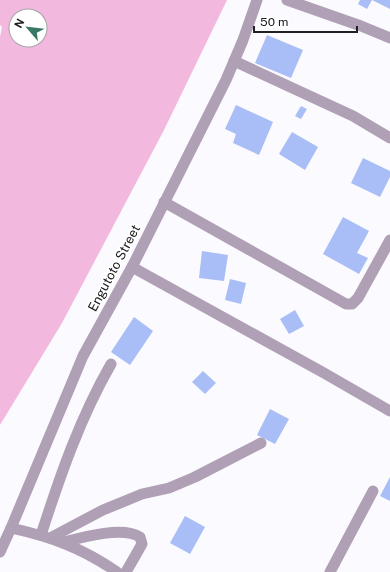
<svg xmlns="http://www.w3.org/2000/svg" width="390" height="572" font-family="'Public Sans',sans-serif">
  <rect width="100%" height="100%" fill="#fbfafe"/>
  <!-- green -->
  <path fill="#f3b8dd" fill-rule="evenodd" d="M 0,0 L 227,0 L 164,130 L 62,323 L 0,425 L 0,37 L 2,27 L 0,25 ZM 16,16 L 40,16 L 40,40 L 16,40 Z"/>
  <!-- building -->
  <g fill="#a9bef6">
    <path d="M 360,0 L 390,0 L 390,9 L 372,0 L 367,9 L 358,4 Z"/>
    <path d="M 267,35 L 303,50 L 291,78 L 255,63 Z"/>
    <path d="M 236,105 L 273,122 L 259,155 L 233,143 L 236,134 L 225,129 Z"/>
    <path d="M 301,106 L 307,109 L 301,119 L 295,116 Z"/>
    <path d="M 292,132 L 318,147 L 305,170 L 279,154 Z"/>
    <path d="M 363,158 L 390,171 L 390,177 L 380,197 L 351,183 Z"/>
    <path d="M 343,217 L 369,231 L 357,253 L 368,258 L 359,274 L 323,254 Z"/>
    <path d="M 202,251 L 228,255 L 224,281 L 199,278 Z"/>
    <path d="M 230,279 L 246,283 L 241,304 L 225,300 Z"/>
    <path d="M 295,310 L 304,326 L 289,334 L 280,319 Z"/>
    <path d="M 134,317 L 153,331 L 130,365 L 111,352 Z"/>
    <path d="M 203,371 L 216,383 L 205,394 L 192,382 Z"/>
    <path d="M 270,409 L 289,419 L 275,444 L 257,435 Z"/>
    <path d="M 390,477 L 390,501 L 380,496 Z"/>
    <path d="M 185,516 L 205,527 L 190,554 L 170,543 Z"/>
  </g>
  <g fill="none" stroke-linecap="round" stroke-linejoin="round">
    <!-- minor -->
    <g stroke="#b0a0b6" stroke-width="11">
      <path d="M 287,0 L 361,26 L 390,38"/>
      <path d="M 234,61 L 353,116 L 390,138"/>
      <path d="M 164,202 L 346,304 L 352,304 L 358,298 L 390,240"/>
      <path d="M 132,267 L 324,373 L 390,411"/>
      <path d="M 11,528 C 52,537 82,548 117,572"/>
      <path d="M 41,535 C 60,476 80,418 111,364"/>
      <path d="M 50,538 L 103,510 L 142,494 L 169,488 L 195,477 L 261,443"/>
      <path d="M 64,542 C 83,537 123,526 140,537 L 142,544 L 126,572"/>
      <path d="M 0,552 L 11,528 L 83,356 L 132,267 L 226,80 L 243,40 L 257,0"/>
      <path d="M 330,572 L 373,491"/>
    </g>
  </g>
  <g text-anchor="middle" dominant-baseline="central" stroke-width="4" stroke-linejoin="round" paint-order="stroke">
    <!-- street labels -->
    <g font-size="13" fill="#202023" stroke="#fff">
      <text transform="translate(114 268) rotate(-62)">Engutoto Street</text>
    </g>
  </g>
  <!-- north arrow -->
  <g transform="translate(28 28) rotate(298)"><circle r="19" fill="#ffffff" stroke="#a6a6a7"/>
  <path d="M0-3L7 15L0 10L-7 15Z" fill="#387866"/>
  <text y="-6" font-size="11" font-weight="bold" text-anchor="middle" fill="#202023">N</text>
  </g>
  <!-- scale -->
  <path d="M254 26v6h103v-6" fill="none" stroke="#202023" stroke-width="2"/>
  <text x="260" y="26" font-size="12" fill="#202023" stroke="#ffffff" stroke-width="3" paint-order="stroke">50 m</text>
</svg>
